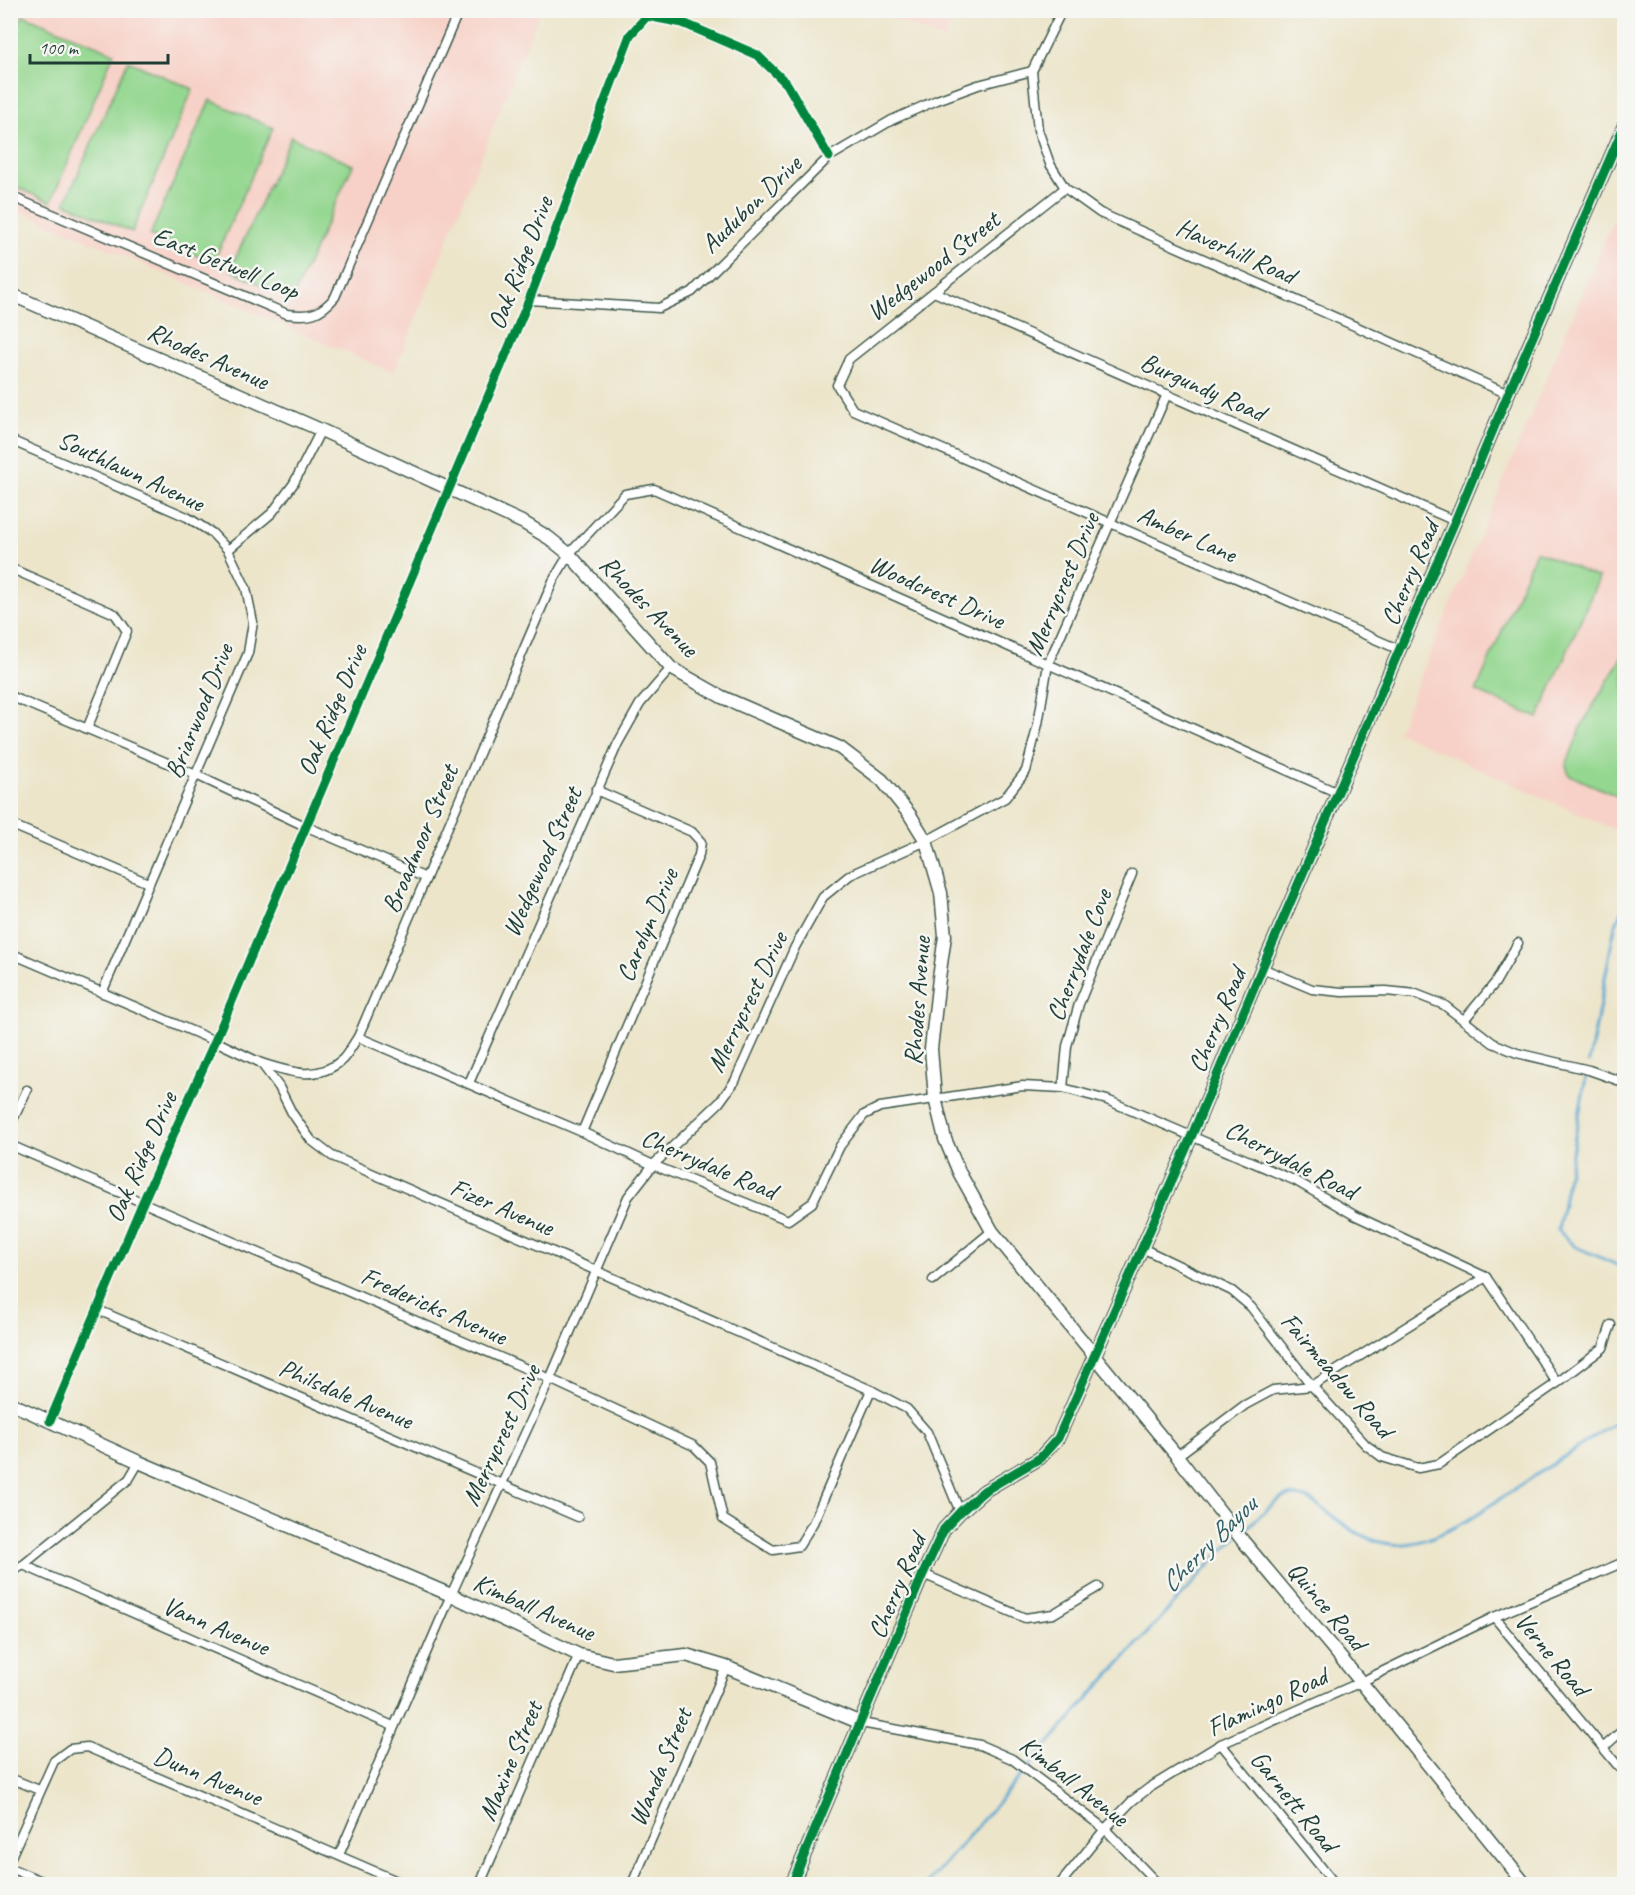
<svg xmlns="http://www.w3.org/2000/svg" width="1635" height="1895" font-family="Caveat,sans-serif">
  <rect width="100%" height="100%" fill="#f6f6f2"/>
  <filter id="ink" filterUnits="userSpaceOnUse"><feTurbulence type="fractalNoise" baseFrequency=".0167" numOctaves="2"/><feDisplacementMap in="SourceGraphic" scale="12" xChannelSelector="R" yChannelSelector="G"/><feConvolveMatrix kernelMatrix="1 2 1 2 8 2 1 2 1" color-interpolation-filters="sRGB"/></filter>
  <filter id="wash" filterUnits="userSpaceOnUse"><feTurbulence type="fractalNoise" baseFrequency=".008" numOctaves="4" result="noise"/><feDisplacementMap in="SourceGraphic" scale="24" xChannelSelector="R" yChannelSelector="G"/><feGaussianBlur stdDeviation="1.35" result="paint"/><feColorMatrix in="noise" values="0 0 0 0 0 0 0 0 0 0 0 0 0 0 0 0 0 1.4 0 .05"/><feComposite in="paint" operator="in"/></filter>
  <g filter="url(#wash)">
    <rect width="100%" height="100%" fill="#ece5ca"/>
    <!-- built -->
    <g fill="#f7d1c7">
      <path d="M 11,11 L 540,11 L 394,373 L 11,207 Z"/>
      <path d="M 876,11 L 956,11 L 944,40 Z"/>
      <path d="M 1624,194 L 1624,834 L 1397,732 Z"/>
    </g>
    <!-- green -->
    <g fill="#94d790" stroke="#5a8a62" stroke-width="1.5">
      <path d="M 23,15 L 114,53 L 51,202 L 11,185 L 11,43 Z"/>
      <path d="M 128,61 L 193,89 L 132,232 L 65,203 Z"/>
      <path d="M 210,100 L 273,128 L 213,263 L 150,235 Z"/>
      <path d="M 291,137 L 353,165 L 292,299 L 230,270 Z"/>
      <path d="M 1536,551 L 1599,578 L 1538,718 L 1476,691 Z"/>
      <path d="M 1624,653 L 1624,799 L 1569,775 L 1566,765 L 1582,725 Z"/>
    </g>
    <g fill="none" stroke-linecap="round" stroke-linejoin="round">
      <!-- stream -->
      <g stroke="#56a5d0" stroke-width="3">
        <path d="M 1589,1062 L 1615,926 L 1624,905"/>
        <path d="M 1586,1077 L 1558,1230 L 1574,1246 L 1624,1268"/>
        <path d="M 1242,1533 C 1253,1523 1275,1498 1289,1496 C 1304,1494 1315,1503 1326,1511 C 1380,1555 1409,1553 1468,1520 L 1624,1417"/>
        <path d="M 927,1884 L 1091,1695 L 1221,1552 L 1237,1537"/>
      </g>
    </g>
  </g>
  <g filter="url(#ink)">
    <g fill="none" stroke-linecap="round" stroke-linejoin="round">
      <defs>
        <g id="street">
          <path d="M 1032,71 L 1038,130 L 1050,164 L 1065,188 L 1100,213 L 1508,394"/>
          <path d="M 1065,188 L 849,359 L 837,385 L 853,410 L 1400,650"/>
          <path d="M 10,196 L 287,314 C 309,317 320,315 335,297 L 459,10"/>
          <path d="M 934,292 L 1455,521"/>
          <path d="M 529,300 L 659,308 L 692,292 L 829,157 L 892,120 L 937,100 L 978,85 L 1032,71 L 1062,10"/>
          <path d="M 10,440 L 187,517 L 212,533 L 228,550 L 246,588 L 253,622 L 248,653 L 102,993"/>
          <path d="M 228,550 L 272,513 L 294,483 L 321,430"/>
          <path d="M 10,568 L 115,614 L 127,631 L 87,729"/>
          <path d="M 10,696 L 196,775 L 305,826 L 426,878"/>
          <path d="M 10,824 L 148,883"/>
          <path d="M 10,953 L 215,1041 L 261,1063 L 279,1087 L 292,1113 L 311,1140 L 332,1156 L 871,1390 L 907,1409 L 927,1432 L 960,1512"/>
          <path d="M 1262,968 L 1312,989 L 1342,992 L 1386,991 L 1416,994 L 1444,1005 L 1493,1043 L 1517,1053 L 1589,1070 L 1620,1081 L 1624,1085"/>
          <path d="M 1464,1020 L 1495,983 L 1518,943"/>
          <path d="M 358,1037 L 582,1132 L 653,1165 L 788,1220 L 812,1203 L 840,1146 L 864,1115 L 880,1107 L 1023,1086 L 1063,1088 L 1107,1100 L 1296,1181 L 1354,1215 L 1486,1277 L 1557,1383"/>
          <path d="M 261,1063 C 289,1072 317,1082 342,1060 C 348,1054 353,1044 358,1037 L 553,581 L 569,554 L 625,494 L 654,489 L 1338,793"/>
          <path d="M 469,1083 L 618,743 L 640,704 L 671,668"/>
          <path d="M 1063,1088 L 1067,1046 L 1079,1004 L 1132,874"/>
          <path d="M 10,1126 L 27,1090"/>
          <path d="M 582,1132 L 699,855 L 701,842 L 692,832 L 596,790"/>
          <path d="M 10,1145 L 550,1379 L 694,1446 L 710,1462 L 723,1519 L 773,1550 L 799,1546 L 813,1523 L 871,1390"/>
          <path d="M 1142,1248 L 1232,1291 L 1251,1307 L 1312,1386 L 1366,1445 L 1382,1457 L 1418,1468 L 1439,1464 L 1557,1383 L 1603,1348 L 1611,1325"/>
          <path d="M 933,1280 L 992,1231"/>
          <path d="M 98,1310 L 578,1517"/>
          <path d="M 50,1421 L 143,1202 L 215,1041 L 529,300 L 630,35 L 647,16 L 683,23 L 757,55 L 787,84 L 829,157"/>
          <path d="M 1177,1456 L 1245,1405 L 1273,1390 L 1312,1386 L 1486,1277"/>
          <path d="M 23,1565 L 393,1726"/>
          <path d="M 10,1573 L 23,1565 L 129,1479 L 139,1462"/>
          <path d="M 923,1574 L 1025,1618 L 1053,1614 L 1098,1587"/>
          <path d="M 1494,1617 L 1624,1773"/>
          <path d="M 861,1723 L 980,1745 L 1012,1759 L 1105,1829 L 1158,1884"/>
          <path d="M 1221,1744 L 1335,1884"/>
          <path d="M 1604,1747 L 1624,1729"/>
          <path d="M 10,1778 L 39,1790"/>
          <path d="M 339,1855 L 451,1595 L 550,1379 L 628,1197 L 653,1165 L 719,1103 L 735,1081 L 795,947 L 823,897 L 850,875 L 926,841 L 1005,798 L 1026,771 L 1038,724 L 1048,664 L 1167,394"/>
          <path d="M 10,1859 L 54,1761 L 70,1749 L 87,1747 L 404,1884"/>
          <path d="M 10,1868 L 49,1884"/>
          <path d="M 480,1884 L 579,1655"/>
          <path d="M 632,1884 L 726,1667"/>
          <path d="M 1060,1884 L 1105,1829 L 1132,1801 L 1149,1788 L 1221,1744 L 1361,1682 L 1494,1617 L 1624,1562"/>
        </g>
        <g id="secondary">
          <path d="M 10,294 L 321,430 L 524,523 L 549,538 L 569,554 L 671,668 L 722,697 L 840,748 L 882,780 L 910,815 L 926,841 L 941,893 L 945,936 L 939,978 L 931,1049 L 935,1098 L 945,1139 L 959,1172 L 992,1231 L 1177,1456 L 1243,1541 L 1361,1682 L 1525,1884"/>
          <path d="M 10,1403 L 139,1462 L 451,1595 L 579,1655 L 613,1663 L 686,1655 L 726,1667 L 861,1723"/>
          <path d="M 792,1884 L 923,1574 L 944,1529 L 960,1512 L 984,1491 L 1040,1458 L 1058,1438 L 1192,1135 L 1262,968 L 1455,521 L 1508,394 L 1624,126"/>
        </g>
      </defs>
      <!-- street casing -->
      <use href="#street" stroke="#3e564a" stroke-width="11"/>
      <!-- secondary casing -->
      <use href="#secondary" stroke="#3e564a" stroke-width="15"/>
      <!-- street -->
      <use href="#street" stroke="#fff" stroke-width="8"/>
      <!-- secondary -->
      <use href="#secondary" stroke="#fff" stroke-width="12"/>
      <defs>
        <g id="cycleway">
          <path d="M 50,1421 L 143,1202 L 215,1041 L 529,300 L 630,35 L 647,16 L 683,23 L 757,55 L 787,84 L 829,157"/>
          <path d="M 792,1884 L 923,1574 L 944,1529 L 960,1512 L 984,1491 L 1040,1458 L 1058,1438 L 1192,1135 L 1262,968 L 1455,521 L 1508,394 L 1624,126"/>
        </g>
      </defs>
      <!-- cycleway casing -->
      <use href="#cycleway" stroke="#f6f6f2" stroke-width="13"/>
      <!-- cycleway -->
      <use href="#cycleway" stroke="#00873e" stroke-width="9"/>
    </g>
  </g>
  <g text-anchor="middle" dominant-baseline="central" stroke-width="5" stroke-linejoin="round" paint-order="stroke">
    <!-- street labels -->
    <g font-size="26" fill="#1f3d34" stroke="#f6f6f2">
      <text transform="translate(751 204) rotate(-44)">Audubon Drive</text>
      <text transform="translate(1236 251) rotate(24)">Haverhill Road</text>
      <text transform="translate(226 263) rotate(22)">East Getwell Loop</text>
      <text transform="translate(520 263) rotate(-69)">Oak Ridge Drive</text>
      <text transform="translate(933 266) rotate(-38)">Wedgewood Street</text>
      <text transform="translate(208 356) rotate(24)">Rhodes Avenue</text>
      <text transform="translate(1203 387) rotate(24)">Burgundy Road</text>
      <text transform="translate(131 471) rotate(25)">Southlawn Avenue</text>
      <text transform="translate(1187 534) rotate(24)">Amber Lane</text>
      <text transform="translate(1410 573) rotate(-67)">Cherry Road</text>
      <text transform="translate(1062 584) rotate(-67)">Merrycrest Drive</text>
      <text transform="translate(937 592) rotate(24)">Woodcrest Drive</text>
      <text transform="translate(649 606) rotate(46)">Rhodes Avenue</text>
      <text transform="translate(332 710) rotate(-67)">Oak Ridge Drive</text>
      <text transform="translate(199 711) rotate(-68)">Briarwood Drive</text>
      <text transform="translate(420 839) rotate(-67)">Broadmoor Street</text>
      <text transform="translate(542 862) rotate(-66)">Wedgewood Street</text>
      <text transform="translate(647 925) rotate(-67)">Carolyn Drive</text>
      <text transform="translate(1079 955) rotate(-69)">Cherrydale Cove</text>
      <text transform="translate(917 1001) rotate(-86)">Rhodes Avenue</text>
      <text transform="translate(747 1002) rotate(-64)">Merrycrest Drive</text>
      <text transform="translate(1217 1020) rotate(-67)">Cherry Road</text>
      <text transform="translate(141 1157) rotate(-66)">Oak Ridge Drive</text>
      <text transform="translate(1291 1160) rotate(27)">Cherrydale Road</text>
      <text transform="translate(709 1164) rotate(23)">Cherrydale Road</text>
      <text transform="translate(502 1207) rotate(23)">Fizer Avenue</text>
      <text transform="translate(434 1306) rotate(24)">Fredericks Avenue</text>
      <text transform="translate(1337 1375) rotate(49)">Fairmeadow Road</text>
      <text transform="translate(346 1394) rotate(23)">Philsdale Avenue</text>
      <text transform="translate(501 1435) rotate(-65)">Merrycrest Drive</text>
      <text transform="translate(897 1586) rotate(-67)">Cherry Road</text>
      <text transform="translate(1327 1606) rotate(50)">Quince Road</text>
      <text transform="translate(534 1607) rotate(24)">Kimball Avenue</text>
      <text transform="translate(216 1626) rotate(23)">Vann Avenue</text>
      <text transform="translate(1552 1654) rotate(50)">Verne Road</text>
      <text transform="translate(1267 1702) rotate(-25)">Flamingo Road</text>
      <text transform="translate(510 1761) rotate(-67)">Maxine Street</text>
      <text transform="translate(660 1767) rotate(-67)">Wanda Street</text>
      <text transform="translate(208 1776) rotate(23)">Dunn Avenue</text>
      <text transform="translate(1074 1781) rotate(38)">Kimball Avenue</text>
      <text transform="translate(1294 1801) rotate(51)">Garnett Road</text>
    </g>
    <!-- water labels -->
    <g font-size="27" font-style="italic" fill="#305c63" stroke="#f6f6f2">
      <text transform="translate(1208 1544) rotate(-45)">Cherry Bayou</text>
    </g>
  </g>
  <!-- margin -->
  <rect width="1635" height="1895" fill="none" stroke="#f6f6f2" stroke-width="36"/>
  <!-- scale -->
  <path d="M30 54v9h138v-9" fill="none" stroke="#1f3d34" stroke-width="3"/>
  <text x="39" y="54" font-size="18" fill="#1f3d34" stroke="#f6f6f2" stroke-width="4.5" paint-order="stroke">100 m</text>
</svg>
